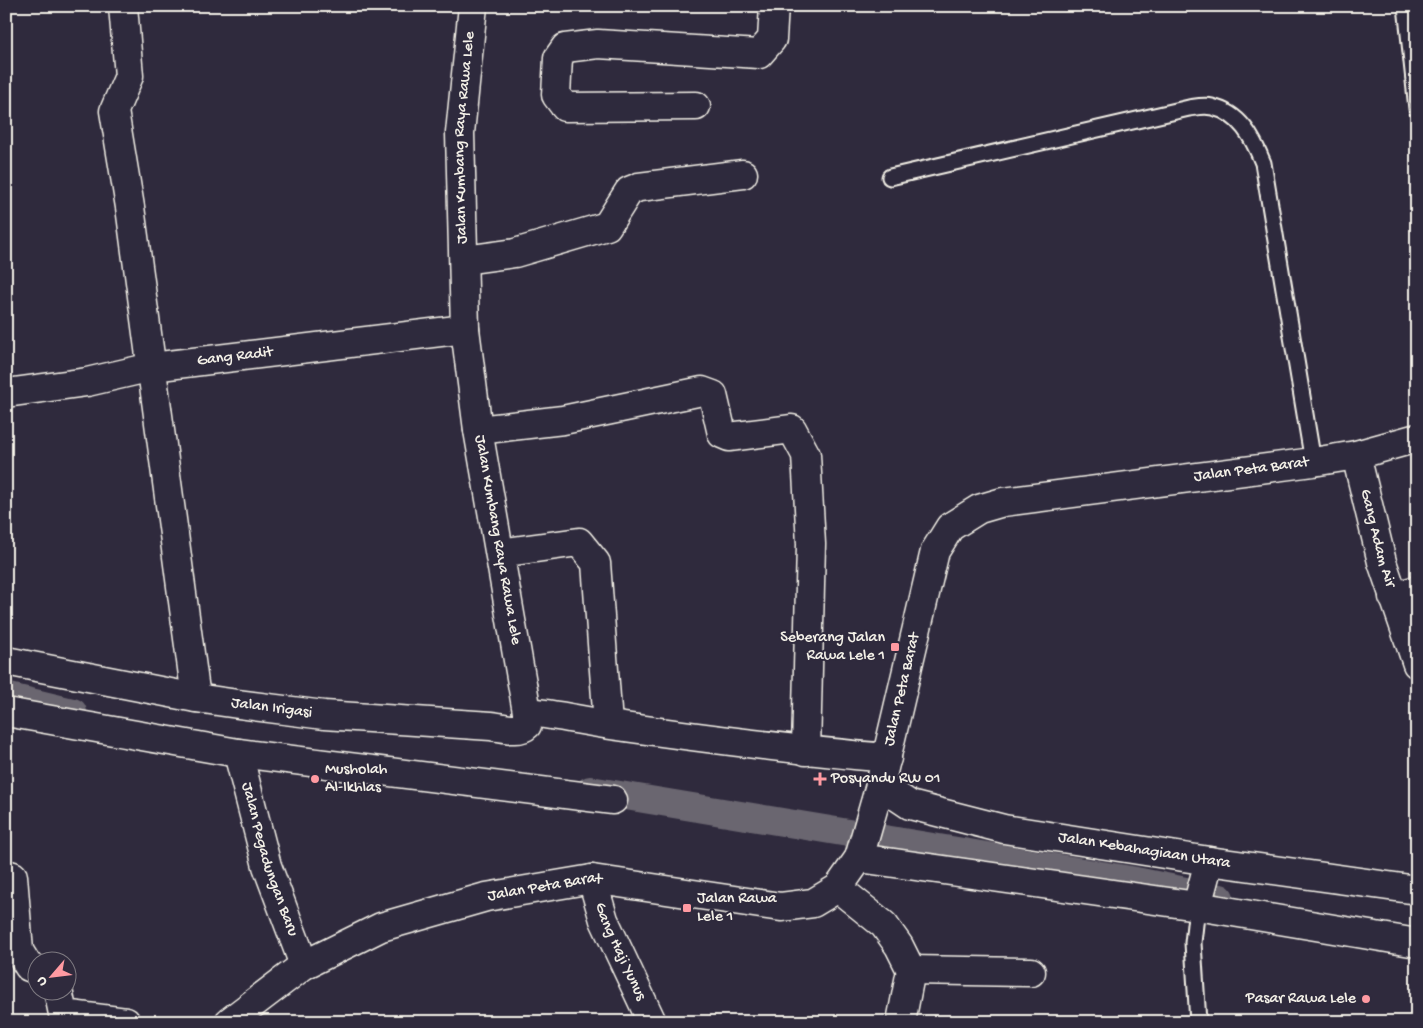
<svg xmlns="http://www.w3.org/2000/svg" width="1423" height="1028" font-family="'Gochi Hand',sans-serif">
  <rect width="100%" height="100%" fill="#2f2a3d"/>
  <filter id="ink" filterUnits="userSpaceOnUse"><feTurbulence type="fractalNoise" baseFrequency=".02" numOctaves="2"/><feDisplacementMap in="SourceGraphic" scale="10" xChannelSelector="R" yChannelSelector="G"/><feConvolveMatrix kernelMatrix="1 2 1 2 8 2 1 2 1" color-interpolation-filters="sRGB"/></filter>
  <g filter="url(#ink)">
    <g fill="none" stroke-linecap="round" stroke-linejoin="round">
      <!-- canal -->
      <g stroke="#6a6670" stroke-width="28">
        <path d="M 6,696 L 73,712"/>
        <path d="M 590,790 L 1131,880 L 1220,898"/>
      </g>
      <defs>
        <g id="service">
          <path d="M 1406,6 L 1417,109"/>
          <path d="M 890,177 L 1189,108 C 1196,107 1205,105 1212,107 C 1240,113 1253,138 1263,163 L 1313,462"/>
          <path d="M 1197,906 L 1193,943 L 1198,1022"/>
        </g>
        <g id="minor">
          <path d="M 123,6 L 129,76 L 114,111 L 130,207 L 196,698"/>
          <path d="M 696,106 L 565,107 L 556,95 L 558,58 L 565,48 L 598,44 L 759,54 L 772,39 L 774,6"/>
          <path d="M 464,260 L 515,253 L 607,226 L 629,191 L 639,187 L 743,174"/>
          <path id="s1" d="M 6,393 L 87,382 L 152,367 L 465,329"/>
          <path d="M 478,430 L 563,420 L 702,391 L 713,395 L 722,434 L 729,437 L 792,429 L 806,455 L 811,544 L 806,751"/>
          <path id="s2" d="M 1356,455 L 1382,562 L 1417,664"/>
          <path d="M 500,553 L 579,542 L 596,563 L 608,724"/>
          <path d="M 1393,597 L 1417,590"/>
          <path id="s3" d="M 6,661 L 196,698 L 238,704 L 324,715 L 491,726 C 502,727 519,733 527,725 L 527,712 L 478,430 L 465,329 L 460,133 L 473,6"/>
          <path d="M 6,712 L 238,753 L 613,800"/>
          <path d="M 527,712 C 555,714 582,721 610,725 C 702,738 794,750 887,758"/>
          <path id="s4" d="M 238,753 L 267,866 L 304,965"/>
          <path id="s5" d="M 880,785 L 910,805 L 1004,829 L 1209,861 L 1417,890"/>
          <path d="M 859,858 L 1197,906 L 1417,943"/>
          <path d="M 6,874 L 13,876 L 19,951 L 29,967 L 38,970"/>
          <path id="s6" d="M 592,879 L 604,920 L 652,1022"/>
          <path d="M 838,888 L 884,925 L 899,946 L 911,970 L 901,1022"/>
          <path d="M 1197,906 L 1209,861"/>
          <path d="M 911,970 L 1031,972"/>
          <path d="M 58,990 L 63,1014 L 126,1022"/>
        </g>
        <g id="secondary">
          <path id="s7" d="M 229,1022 L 304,965 L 381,927 L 486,897 L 592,879 L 781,907 L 813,903 L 838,888 L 859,858 L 880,785 L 935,551 L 950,527 L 979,509 L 1003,502 L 1313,462 L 1356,455 L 1417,438"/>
        </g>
      </defs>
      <!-- service casing -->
      <use href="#service" stroke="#f4f1e8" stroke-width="19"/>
      <!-- minor casing -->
      <use href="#minor" stroke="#f4f1e8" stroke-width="31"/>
      <!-- secondary casing -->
      <use href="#secondary" stroke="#f4f1e8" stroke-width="31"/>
      <!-- service -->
      <use href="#service" stroke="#2f2a3d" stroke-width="15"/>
      <!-- minor -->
      <use href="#minor" stroke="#2f2a3d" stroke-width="28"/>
      <!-- secondary -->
      <use href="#secondary" stroke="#2f2a3d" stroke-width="28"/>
    </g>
  </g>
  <!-- markers -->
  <g fill="#ff9aa2" stroke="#2f2a3d" stroke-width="2">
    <rect x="890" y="642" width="10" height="10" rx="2.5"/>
    <circle cx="315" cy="779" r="5"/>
    <path d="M817.5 771.5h5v5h5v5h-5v5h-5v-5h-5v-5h5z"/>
    <rect x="682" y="903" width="10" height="10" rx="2.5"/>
    <circle cx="1366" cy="999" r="5"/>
  </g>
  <g text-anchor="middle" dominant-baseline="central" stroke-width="4" stroke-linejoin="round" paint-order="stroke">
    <!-- street labels -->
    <g font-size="16" fill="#f4f1e8" stroke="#2f2a3d">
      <text stroke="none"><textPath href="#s3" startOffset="1120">Jalan Kumbang Raya Rawa Lele</textPath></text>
      <text stroke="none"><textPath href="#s1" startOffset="232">Gang Radit</textPath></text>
      <text stroke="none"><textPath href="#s7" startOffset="1340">Jalan Peta Barat</textPath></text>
      <text stroke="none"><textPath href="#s2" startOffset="86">Gang Adam Air</textPath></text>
      <text transform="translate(497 540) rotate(80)">Jalan Kumbang Raya Rawa Lele</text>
      <text stroke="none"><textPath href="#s7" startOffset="860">Jalan Peta Barat</textPath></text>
      <text stroke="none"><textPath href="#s3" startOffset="270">Jalan Irigasi</textPath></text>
      <text stroke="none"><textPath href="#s5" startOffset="275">Jalan Kebahagiaan Utara</textPath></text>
      <text stroke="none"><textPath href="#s4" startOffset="111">Jalan Pegadungan Baru</textPath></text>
      <text stroke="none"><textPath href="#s7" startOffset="349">Jalan Peta Barat</textPath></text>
      <text stroke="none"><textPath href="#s6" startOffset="78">Gang Haji Yunus</textPath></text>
    </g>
    <!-- poi labels -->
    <g font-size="16" fill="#f4f1e8" stroke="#2f2a3d" text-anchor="start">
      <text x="885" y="638" text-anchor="end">Seberang Jalan<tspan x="885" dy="18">Rawa Lele 1</tspan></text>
      <text x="325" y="770">Musholah<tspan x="325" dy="18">Al-Ikhlas</tspan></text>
      <text x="831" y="779">Posyandu RW 01</text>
      <text x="697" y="899">Jalan Rawa<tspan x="697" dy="18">Lele 1</tspan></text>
      <text x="1356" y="999" text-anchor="end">Pasar Rawa Lele</text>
    </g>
  </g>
  <!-- margin -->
  <rect width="1423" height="1028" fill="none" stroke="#2f2a3d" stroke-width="25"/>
  <rect x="12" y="12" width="1398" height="1003" fill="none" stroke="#f4f1e8" stroke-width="2" filter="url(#ink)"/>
  <!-- north arrow -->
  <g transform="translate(52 976) rotate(242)"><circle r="24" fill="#2f2a3d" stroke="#7e7a81"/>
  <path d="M0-4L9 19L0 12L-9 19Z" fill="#ff9aa2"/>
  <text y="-8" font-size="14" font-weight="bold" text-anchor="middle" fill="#f4f1e8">U</text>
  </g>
</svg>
